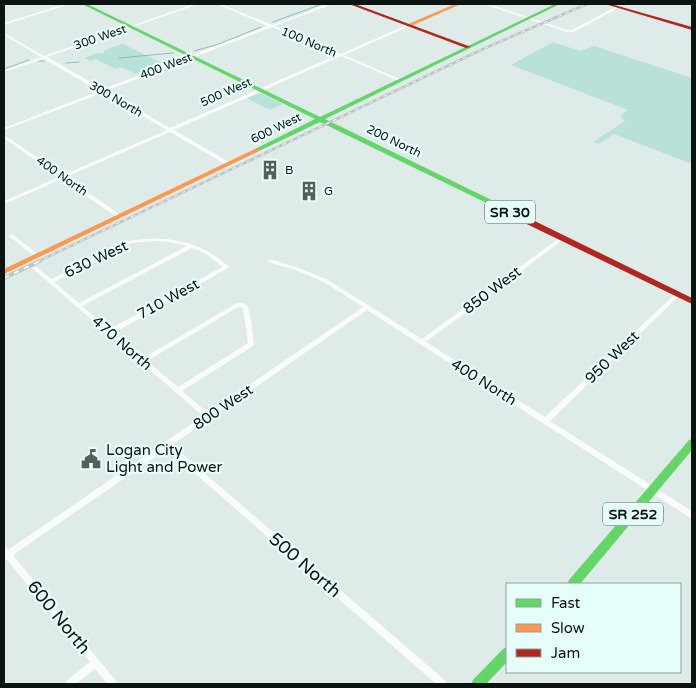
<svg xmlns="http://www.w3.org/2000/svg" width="696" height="688" font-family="'Varela Round',sans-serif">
  <rect width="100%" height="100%" fill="#deebe8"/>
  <!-- green -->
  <g fill="#b8e1d9">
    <path d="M 553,42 L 580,51 L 594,46 L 692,78 L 692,164 L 614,134 L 599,144 L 593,142 L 625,121 L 620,116 L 628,110 L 511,65 Z"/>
    <path d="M 122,44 L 123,44 L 162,63 L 135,74 L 122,67 L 116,69 L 95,59 L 90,61 L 84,58 L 98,53 L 105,53 L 103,51 Z"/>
    <path d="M 259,93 L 283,104 L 270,110 L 247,98 Z"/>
  </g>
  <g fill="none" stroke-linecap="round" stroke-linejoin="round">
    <!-- stream -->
    <g stroke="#8bc0b7" stroke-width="1">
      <path d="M 273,22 L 322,4"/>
      <path d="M 194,51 L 216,45 L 261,27"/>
      <path d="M 119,58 L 173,53"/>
      <path d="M 38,61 L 44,61"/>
      <path d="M 66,63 L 79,62"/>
      <path d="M 4,69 L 29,60"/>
    </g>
    <!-- street -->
    <g fill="#fafcfc" fill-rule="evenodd">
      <path d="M 65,4 L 70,4 L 4,25 L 4,23 Z"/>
      <path d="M 194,4 L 199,4 L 47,57 L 103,89 L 268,26 L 217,4 L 221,4 L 272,25 L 327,4 L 331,4 L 330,5 L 275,26 L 341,54 L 408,24 L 410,24 L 410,26 L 344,55 L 402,80 L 399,81 L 341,56 L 174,130 L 231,163 L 231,165 L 227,165 L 170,132 L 66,177 L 122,216 L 122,218 L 118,218 L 62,179 L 4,204 L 4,201 L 59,177 L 4,138 L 4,135 L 63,175 L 167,130 L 102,93 L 4,130 L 4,128 L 99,91 L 44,59 L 4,72 L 4,70 L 41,57 L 4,35 L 4,33 L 44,56 ZM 272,27 L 337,55 L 170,128 L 106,91 Z"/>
      <path d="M 483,4 L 488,4 L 567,30 L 572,30 L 617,6 L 620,7 L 574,32 L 567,32 Z"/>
      <path d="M 12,234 L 39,255 L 40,256 L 39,257 L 35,257 L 10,237 L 9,236 L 10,235 Z"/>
      <path d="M 562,236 L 565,238 L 564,239 L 426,342 L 545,417 L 676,293 L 680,293 L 681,294 L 680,295 L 550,421 L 692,511 L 692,518 L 689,517 L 367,310 L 172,445 L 446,681 L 447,684 L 436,684 L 167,449 L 13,555 L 116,681 L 118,684 L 107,684 L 95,669 L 76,684 L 65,684 L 66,681 L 90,662 L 7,560 L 4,560 L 4,547 L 7,548 L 8,550 L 203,416 L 33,269 L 32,268 L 33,267 L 37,267 L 51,279 L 129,241 C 164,234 201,241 228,266 L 229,267 L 228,268 L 114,333 L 143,358 L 237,303 C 239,303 243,302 245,304 C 251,308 253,336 254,344 L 253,346 L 182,391 L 208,413 L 363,307 L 324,282 L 295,270 L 268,262 L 267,261 L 268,260 L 272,260 L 299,268 L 328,280 L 422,339 ZM 156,241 L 169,242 L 187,246 L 79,303 L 54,282 L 132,243 ZM 192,248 C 204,252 213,258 222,267 L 110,329 L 82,306 ZM 240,306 L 243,309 L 248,343 L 178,387 L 147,361 Z"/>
    </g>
    <!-- fast -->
    <g fill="#63d668" fill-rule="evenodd">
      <path d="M 82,4 L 87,4 L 320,117 L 555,4 L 560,4 L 325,119 L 506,207 L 506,211 L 503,211 L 320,122 L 259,151 L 255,151 L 255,149 L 315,119 Z"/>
      <path d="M 692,439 L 692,450 L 580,584 L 567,584 L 569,580 L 689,440 Z"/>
      <path d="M 507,647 L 507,662 L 486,684 L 471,684 L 473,680 L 503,649 Z"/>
    </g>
    <!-- slow -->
    <g fill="#ff974d" fill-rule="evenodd">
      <path d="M 455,4 L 461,4 L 411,26 L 406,25 Z"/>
      <path d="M 257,148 L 260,150 L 259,151 L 4,274 L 4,269 Z"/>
    </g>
    <!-- jam -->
    <g fill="#b3261e" fill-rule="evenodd">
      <path d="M 349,4 L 355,4 L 471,47 L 466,48 Z"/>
      <path d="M 605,4 L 611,4 L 692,27 L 692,30 Z"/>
      <path d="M 500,207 L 506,207 L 692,298 L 692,304 L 500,211 Z"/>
    </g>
    <defs>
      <path id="rail-far1" d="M 37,262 L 483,49 L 587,4"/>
      <path id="rail" d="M 4,278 L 40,261"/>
    </defs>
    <!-- rail-far1 casing -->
    <use href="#rail-far1" stroke="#c0c3c3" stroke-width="2.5"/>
    <!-- rail casing -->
    <use href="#rail" stroke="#c0c3c3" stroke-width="4"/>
    <!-- rail-far1 -->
    <use href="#rail-far1" stroke="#e6fef9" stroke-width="1" stroke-dasharray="4" stroke-linecap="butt"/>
    <!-- rail -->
    <use href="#rail" stroke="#e6fef9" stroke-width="2" stroke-dasharray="5.5" stroke-linecap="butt"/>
  </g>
  <!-- icons -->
  <defs>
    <symbol id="building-bare" viewBox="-9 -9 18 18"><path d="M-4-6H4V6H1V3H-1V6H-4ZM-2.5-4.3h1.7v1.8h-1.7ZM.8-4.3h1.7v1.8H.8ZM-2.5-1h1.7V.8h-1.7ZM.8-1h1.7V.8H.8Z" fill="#565f5d" stroke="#e6fef9" stroke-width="2.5" paint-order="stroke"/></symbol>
    <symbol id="civic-bare" viewBox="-9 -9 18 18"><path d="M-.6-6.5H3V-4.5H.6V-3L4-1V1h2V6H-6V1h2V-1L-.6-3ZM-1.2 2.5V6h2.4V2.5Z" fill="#565f5d" stroke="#e6fef9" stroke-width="2.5" paint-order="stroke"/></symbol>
  </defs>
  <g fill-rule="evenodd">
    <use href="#building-bare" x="256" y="156" width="28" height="28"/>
    <use href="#building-bare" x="295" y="177" width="28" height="28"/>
    <use href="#civic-bare" x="77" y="445" width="28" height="28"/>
  </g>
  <g text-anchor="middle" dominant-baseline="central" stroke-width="4.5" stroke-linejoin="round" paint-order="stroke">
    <!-- far-street labels -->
    <g font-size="12" fill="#0c1412" stroke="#e6fef9">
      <text transform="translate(100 37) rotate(-19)">300 West</text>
      <text transform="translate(309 42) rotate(23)">100 North</text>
      <text transform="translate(166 66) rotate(-21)">400 West</text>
      <text transform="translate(226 92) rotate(-24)">500 West</text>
      <text transform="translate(116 99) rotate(30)">300 North</text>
      <text transform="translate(276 128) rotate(-26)">600 West</text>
      <text transform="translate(394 141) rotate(26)">200 North</text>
      <text transform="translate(62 176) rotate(35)">400 North</text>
    </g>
    <!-- far-poi labels -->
    <g font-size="12" fill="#0c1412" stroke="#e6fef9" text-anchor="start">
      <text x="285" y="170">B</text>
      <text x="324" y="191">G</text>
    </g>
    <!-- shield labels -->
    <g fill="#e6fef9" stroke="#4d5a57" stroke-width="1">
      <rect x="485" y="200.5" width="50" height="23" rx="4"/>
      <rect x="603" y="502.5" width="60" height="23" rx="4"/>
    </g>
    <g font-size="14" font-weight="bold" fill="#0c1412">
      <text x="510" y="212">SR 30</text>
      <text x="633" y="514">SR 252</text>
    </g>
    <!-- street labels -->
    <g font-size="15" fill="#0c1412" stroke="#e6fef9">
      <text transform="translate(96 259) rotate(-25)">630 West</text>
      <text transform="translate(492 290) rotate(-37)">850 West</text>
      <text transform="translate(168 299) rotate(-29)">710 West</text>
      <text transform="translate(122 343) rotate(41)">470 North</text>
      <text transform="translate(612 357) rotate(-44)">950 West</text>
      <text transform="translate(484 382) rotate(32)">400 North</text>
      <text transform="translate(223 407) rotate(-34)">800 West</text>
    </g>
    <!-- poi labels -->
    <g font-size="15" fill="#0c1412" stroke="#e6fef9" text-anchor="start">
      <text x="106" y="450">Logan City<tspan x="106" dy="17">Light and Power</tspan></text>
    </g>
    <!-- near-street labels -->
    <g font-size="18" fill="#0c1412" stroke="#e6fef9">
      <text transform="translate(305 565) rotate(41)">500 North</text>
      <text transform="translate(59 617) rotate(51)">600 North</text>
    </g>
  </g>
  <!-- border -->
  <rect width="696" height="688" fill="none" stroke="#0c1412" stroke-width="10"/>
  <!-- legend -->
  <rect x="506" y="583" width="175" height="90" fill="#e6fef9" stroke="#8fa09d"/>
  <rect x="516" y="599" width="25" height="8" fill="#63d668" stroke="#8fa09d"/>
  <text x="551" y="608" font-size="15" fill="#0c1412">Fast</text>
  <rect x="516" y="624" width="25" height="8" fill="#ff974d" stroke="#8fa09d"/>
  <text x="551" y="633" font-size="15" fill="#0c1412">Slow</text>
  <rect x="516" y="649" width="25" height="8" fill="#b3261e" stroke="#8fa09d"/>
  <text x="551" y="658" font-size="15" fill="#0c1412">Jam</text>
</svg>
